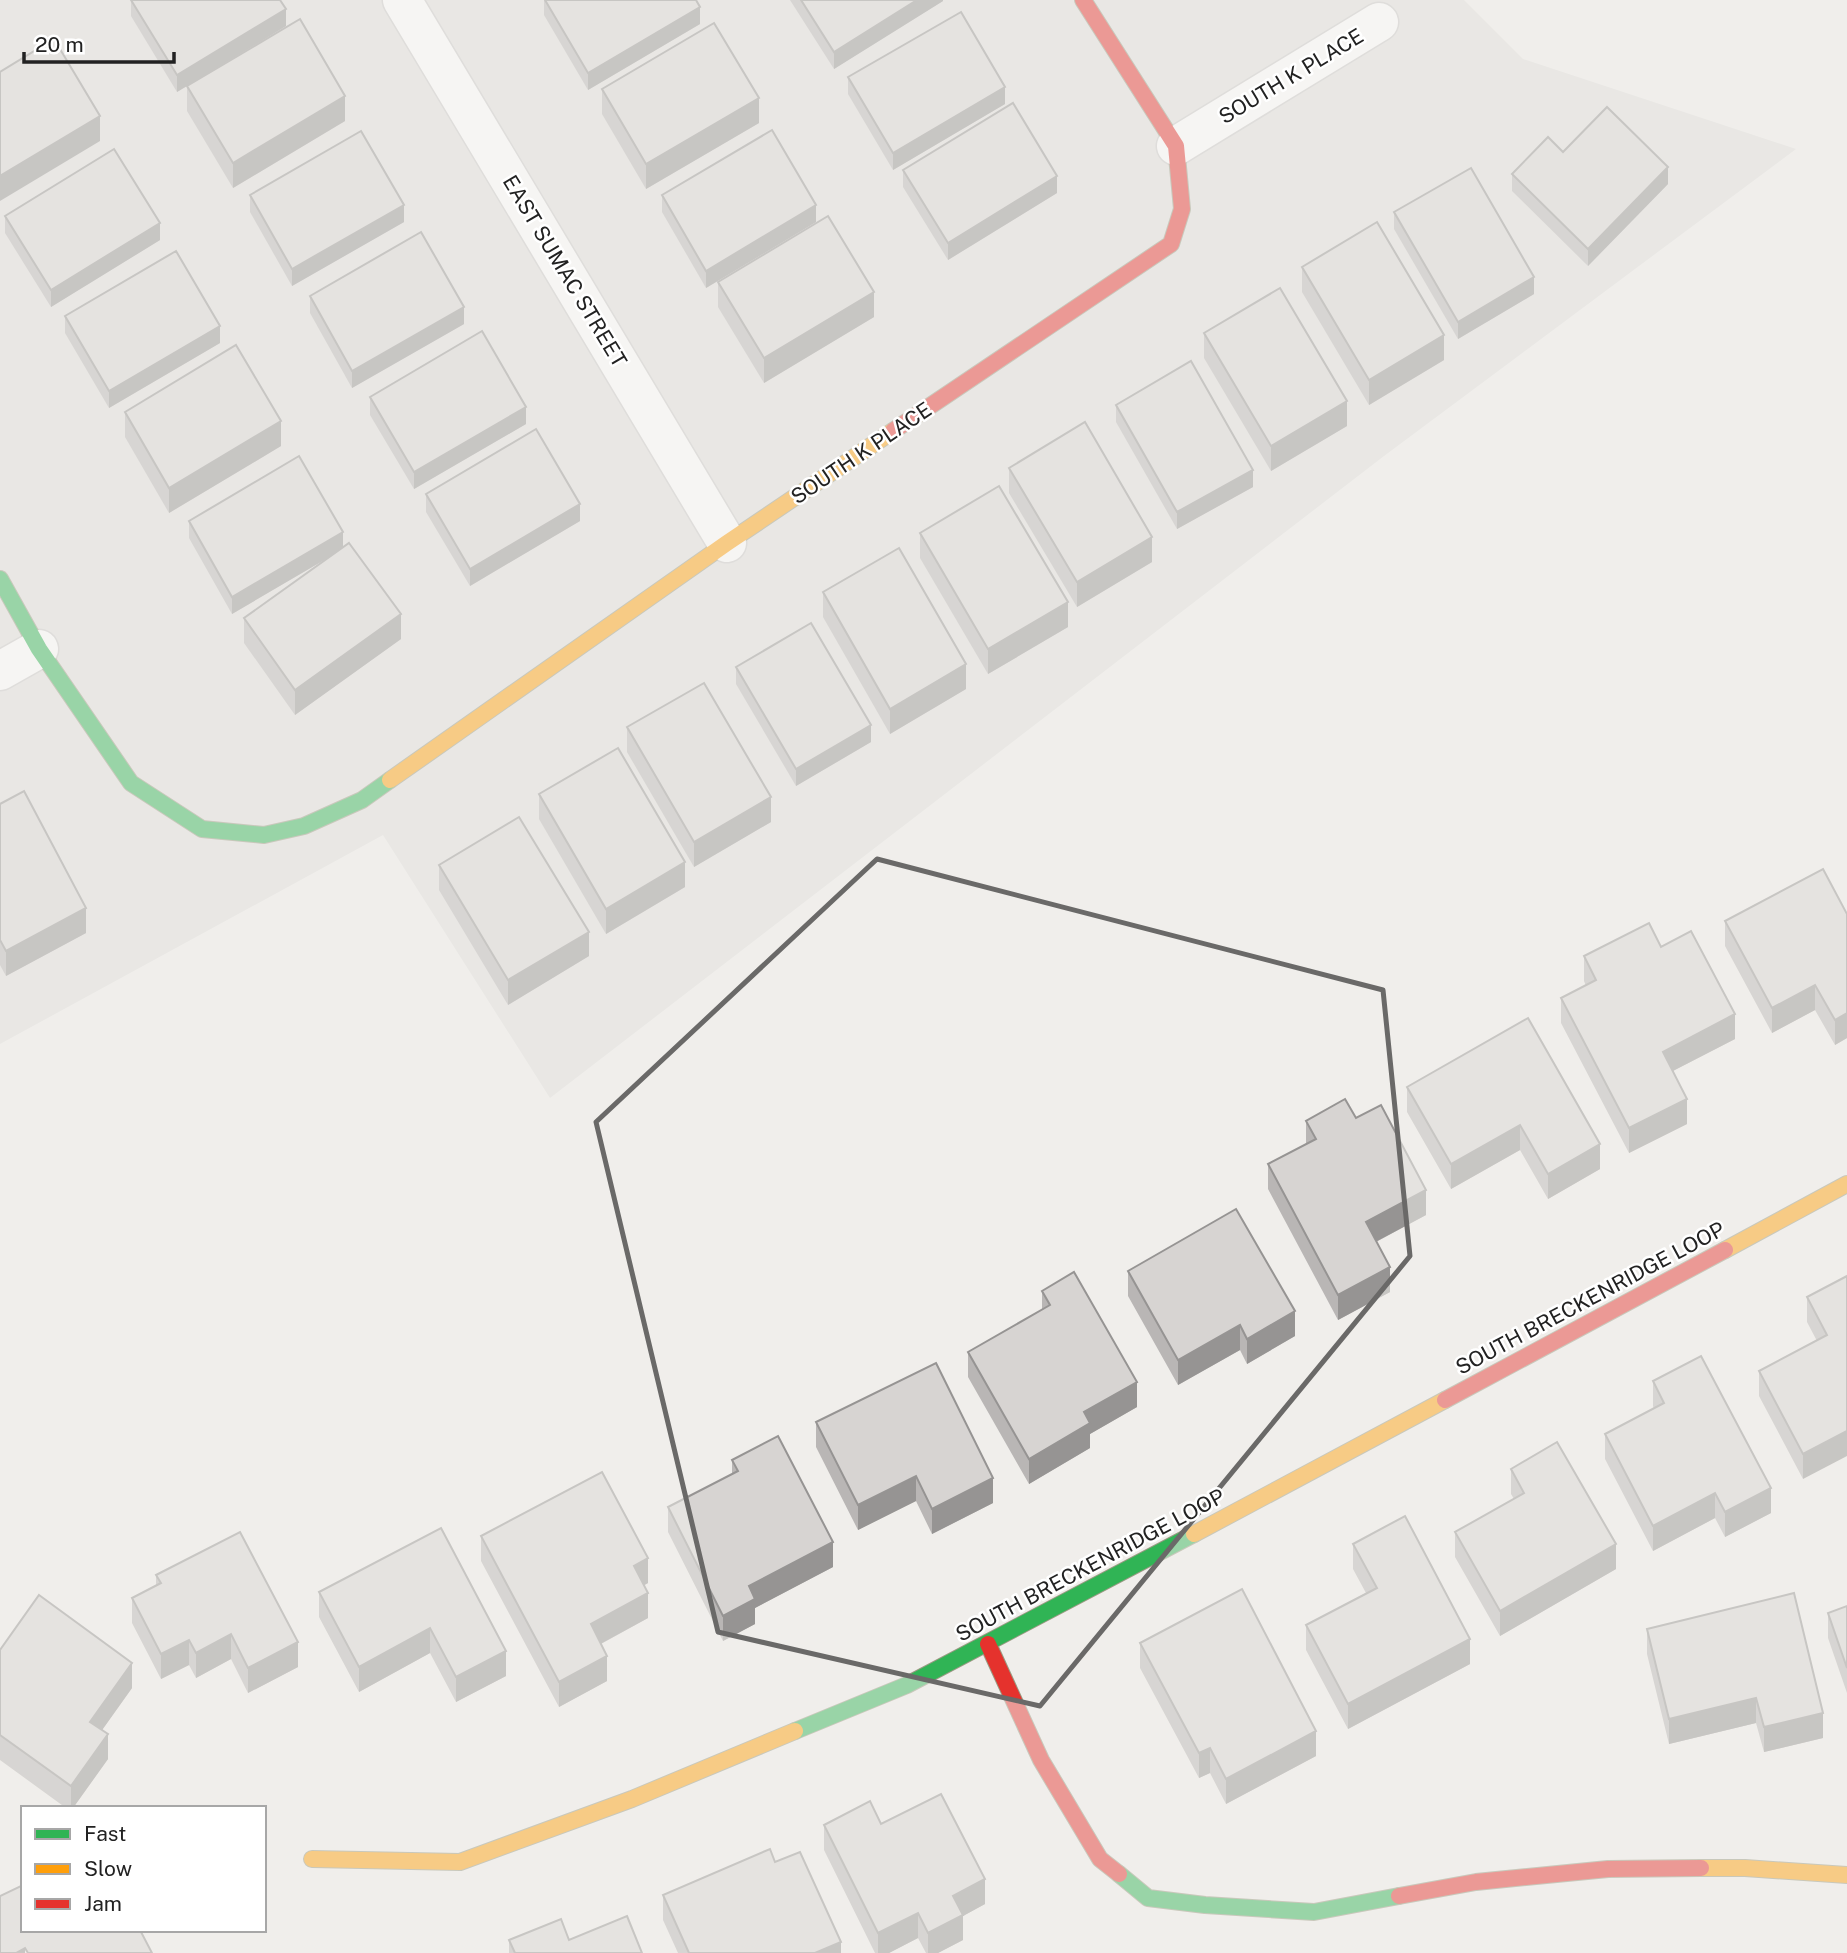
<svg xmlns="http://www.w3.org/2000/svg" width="1847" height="1953" font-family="'Public Sans',sans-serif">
  <rect width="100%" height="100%" fill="#f0eeeb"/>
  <!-- residential -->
  <path fill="#dfdedc" d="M 0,0 L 1464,0 L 1523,59 L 1796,149 L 1384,456 L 550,1098 L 383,835 L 0,1044 Z"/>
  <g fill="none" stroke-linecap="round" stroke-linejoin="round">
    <defs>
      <g id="street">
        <path d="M 402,0 L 727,543"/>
        <path d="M 1176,146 L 1379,22"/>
        <path d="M 0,671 L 39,649"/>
      </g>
      <g id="fast">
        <path d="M 0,579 L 39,649 L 131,783 L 202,829 L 264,835 L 304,826 L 362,800 L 390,780"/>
        <path d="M 795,1731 L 907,1685 L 1194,1534"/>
        <path d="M 1119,1874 L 1148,1898 L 1205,1905 L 1314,1912 L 1399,1896"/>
      </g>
      <g id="slow">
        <path d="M 390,780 L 727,543 L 893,431"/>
        <path d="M 1725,1250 L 1847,1184"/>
        <path d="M 1194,1534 L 1445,1400"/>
        <path d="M 312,1859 L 460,1862 L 632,1799 L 795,1731"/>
        <path d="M 1701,1868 L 1745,1868 L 1847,1875"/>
      </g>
      <g id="jam">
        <path d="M 893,431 L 1171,244 L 1182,209 L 1176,146 L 1083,0"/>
        <path d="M 1445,1400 L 1725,1250"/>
        <path d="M 988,1644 L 1041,1760 L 1100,1859 L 1119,1874"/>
        <path d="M 1399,1896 L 1476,1882 L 1608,1869 L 1701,1868"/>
      </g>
    </defs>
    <!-- street casing -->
    <use href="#street" stroke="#c9c8c7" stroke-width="41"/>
    <!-- fast casing -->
    <use href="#fast" stroke="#999a82" stroke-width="18"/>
    <!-- slow casing -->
    <use href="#slow" stroke="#999a82" stroke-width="18"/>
    <!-- jam casing -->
    <use href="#jam" stroke="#999a82" stroke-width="18"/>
    <!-- street -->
    <use href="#street" stroke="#fdfcfc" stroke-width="38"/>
    <!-- fast -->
    <use href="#fast" stroke="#30b455" stroke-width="16"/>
    <!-- slow -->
    <use href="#slow" stroke="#ff9f0a" stroke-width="16"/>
    <!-- jam -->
    <use href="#jam" stroke="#e5322d" stroke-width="16"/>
  </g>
  <!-- wall -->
  <g fill="#b9b6b5">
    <path d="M 131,0 L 286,26 L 177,92 L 131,16 Z"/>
    <path d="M 544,0 L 696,0 L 700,24 L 588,90 L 544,15 Z"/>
    <path d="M 790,0 L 943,0 L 943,1 L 834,69 Z"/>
    <path d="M 848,77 L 1005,104 L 893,170 L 848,94 Z"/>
    <path d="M 187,86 L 345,121 L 233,188 L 187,111 Z"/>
    <path d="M 602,89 L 759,123 L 646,189 L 602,114 Z"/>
    <path d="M 1563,152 L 1668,184 L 1588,266 L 1512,191 L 1512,174 Z"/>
    <path d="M 903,170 L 1057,193 L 948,260 L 903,187 Z"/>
    <path d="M 250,195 L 404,222 L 292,286 L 250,212 Z"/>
    <path d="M 662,195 L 816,222 L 706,288 L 662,212 Z"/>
    <path d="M 1394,212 L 1534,294 L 1458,339 L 1394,229 Z"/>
    <path d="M 5,216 L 160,240 L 51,307 L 5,233 Z"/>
    <path d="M 1302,267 L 1444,360 L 1369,405 L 1302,292 Z"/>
    <path d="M 718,282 L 874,317 L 764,383 L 718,307 Z"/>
    <path d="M 310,296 L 464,324 L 352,388 L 310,313 Z"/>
    <path d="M 65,316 L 220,343 L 109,408 L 65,333 Z"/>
    <path d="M 1204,333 L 1347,426 L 1271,471 L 1204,358 Z"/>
    <path d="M 370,397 L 526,424 L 414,489 L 370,415 Z"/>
    <path d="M 1116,405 L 1253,487 L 1177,529 L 1116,422 Z"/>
    <path d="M 125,412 L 281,446 L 169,513 L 125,437 Z"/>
    <path d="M 1009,468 L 1152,562 L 1077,607 L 1009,493 Z"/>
    <path d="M 426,494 L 580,521 L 470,586 L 426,512 Z"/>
    <path d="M 189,521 L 343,548 L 401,639 L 295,715 L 244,643 L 244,618 L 331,556 L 232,614 L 189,538 Z"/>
    <path d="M 920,533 L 1068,627 L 988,674 L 920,558 Z"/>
    <path d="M 823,592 L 966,689 L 890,734 L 823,617 Z"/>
    <path d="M 736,667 L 871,742 L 796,786 L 736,684 Z"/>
    <path d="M 627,727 L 771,822 L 694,867 L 627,752 Z"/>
    <path d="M 539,794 L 685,887 L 606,934 L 539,819 Z"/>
    <path d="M 0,804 L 86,933 L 6,976 L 0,965 Z"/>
    <path d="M 439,865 L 589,956 L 508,1005 L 439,890 Z"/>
    <path d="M 1847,914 L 1847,1038 L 1835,1045 L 1815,1010 L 1772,1033 L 1725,946 L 1725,921 Z"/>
    <path d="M 1661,947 L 1735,1039 L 1673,1071 L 1687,1124 L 1629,1153 L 1561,1023 L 1561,998 L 1586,986 L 1584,981 L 1584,956 Z"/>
    <path d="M 1407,1087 L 1600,1144 L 1600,1169 L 1548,1199 L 1520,1150 L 1451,1189 L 1407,1112 Z"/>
    <path d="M 1356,1118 L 1426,1215 L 1376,1242 L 1390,1292 L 1338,1320 L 1268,1189 L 1268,1164 L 1306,1144 L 1306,1121 Z"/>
    <path d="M 1128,1271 L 1295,1336 L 1247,1364 L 1240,1350 L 1178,1385 L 1128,1296 Z"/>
    <path d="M 1847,1276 L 1803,1479 L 1759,1396 L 1759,1371 L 1817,1341 L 1807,1322 L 1807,1297 Z"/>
    <path d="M 1042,1291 L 1137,1407 L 1090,1434 L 1090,1448 L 1029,1484 L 968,1377 L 968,1352 L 1042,1310 Z"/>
    <path d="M 1653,1381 L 1771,1513 L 1725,1537 L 1715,1518 L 1653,1551 L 1605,1459 L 1605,1434 L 1654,1409 L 1653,1406 Z"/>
    <path d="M 816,1422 L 993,1503 L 932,1534 L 916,1501 L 858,1530 L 816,1447 Z"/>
    <path d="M 732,1460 L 833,1567 L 755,1608 L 755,1624 L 723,1641 L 668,1532 L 668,1507 L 732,1474 Z"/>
    <path d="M 1511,1469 L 1616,1569 L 1500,1636 L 1455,1557 L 1455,1532 L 1514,1499 L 1511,1494 Z"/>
    <path d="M 481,1536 L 648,1583 L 644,1585 L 648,1618 L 601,1644 L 607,1681 L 559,1707 L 481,1561 Z"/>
    <path d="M 1353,1544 L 1470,1664 L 1348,1729 L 1306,1650 L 1306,1625 L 1366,1593 L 1353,1569 Z"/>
    <path d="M 156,1575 L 298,1667 L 248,1693 L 231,1659 L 196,1678 L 189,1665 L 161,1679 L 132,1623 L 132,1598 L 156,1585 Z"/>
    <path d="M 319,1592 L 506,1651 L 506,1676 L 456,1702 L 430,1653 L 359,1692 L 319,1617 Z"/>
    <path d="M 1847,1606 L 1847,1693 L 1828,1638 L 1828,1613 Z"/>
    <path d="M 1647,1629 L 1823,1738 L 1764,1752 L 1756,1723 L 1669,1744 L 1647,1654 Z"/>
    <path d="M 1140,1643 L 1316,1756 L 1226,1804 L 1210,1773 L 1199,1778 L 1140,1668 Z"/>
    <path d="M 0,1650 L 132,1688 L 102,1730 L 108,1759 L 73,1808 L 66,1808 L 0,1760 Z"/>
    <path d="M 881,1824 L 985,1904 L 963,1916 L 963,1940 L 938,1953 L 926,1953 L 918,1938 L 889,1953 L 875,1953 L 824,1850 L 824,1825 Z"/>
    <path d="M 775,1862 L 841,1953 L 678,1953 L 663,1920 L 663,1895 Z"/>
    <path d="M 509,1940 L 569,1940 L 642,1953 L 509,1953 Z"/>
  </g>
  <!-- shaded-wall -->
  <g fill="#969493">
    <path d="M 917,0 L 943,0 L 943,1 L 834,69 L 834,52 Z"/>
    <path d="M 700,7 L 700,24 L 588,90 L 588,73 Z"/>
    <path d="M 286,9 L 286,26 L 177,92 L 177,75 Z"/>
    <path d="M 1005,87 L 1005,104 L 893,170 L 893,153 Z"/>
    <path d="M 345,96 L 345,121 L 233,188 L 233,163 Z"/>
    <path d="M 759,98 L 759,123 L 646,189 L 646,164 Z"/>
    <path d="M 100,116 L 100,141 L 0,201 L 0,176 Z"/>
    <path d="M 1668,167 L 1668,184 L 1588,266 L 1588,249 Z"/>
    <path d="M 1057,176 L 1057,193 L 948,260 L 948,243 Z"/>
    <path d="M 404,205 L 404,222 L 292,286 L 292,269 Z"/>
    <path d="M 816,205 L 816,222 L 706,288 L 706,271 Z"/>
    <path d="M 160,223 L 160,240 L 51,307 L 51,290 Z"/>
    <path d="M 1534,277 L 1534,294 L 1458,339 L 1458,322 Z"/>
    <path d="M 874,292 L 874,317 L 764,383 L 764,358 Z"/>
    <path d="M 464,307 L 464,324 L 352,388 L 352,371 Z"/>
    <path d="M 220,326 L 220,343 L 109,408 L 109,391 Z"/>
    <path d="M 1444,335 L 1444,360 L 1369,405 L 1369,380 Z"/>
    <path d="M 1347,401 L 1347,426 L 1271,471 L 1271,446 Z"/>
    <path d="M 526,407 L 526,424 L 414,489 L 414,472 Z"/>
    <path d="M 281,421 L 281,446 L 169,513 L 169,488 Z"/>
    <path d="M 1253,470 L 1253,487 L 1177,529 L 1177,512 Z"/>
    <path d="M 580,504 L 580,521 L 470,586 L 470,569 Z"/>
    <path d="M 343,532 L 343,549 L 232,614 L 232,597 Z"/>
    <path d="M 1152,537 L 1152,562 L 1077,607 L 1077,582 Z"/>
    <path d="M 1068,602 L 1068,627 L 988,674 L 988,649 Z"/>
    <path d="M 401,614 L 401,639 L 295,715 L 295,690 Z"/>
    <path d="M 966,664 L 966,689 L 890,734 L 890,709 Z"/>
    <path d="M 871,725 L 871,742 L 796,786 L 796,769 Z"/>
    <path d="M 771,797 L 771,822 L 694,867 L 694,842 Z"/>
    <path d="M 685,862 L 685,887 L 606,934 L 606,909 Z"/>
    <path d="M 86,908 L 86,933 L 6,976 L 6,951 Z"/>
    <path d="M 589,932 L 589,956 L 508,1005 L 508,980 Z"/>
    <path d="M 1815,985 L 1815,1010 L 1772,1033 L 1772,1008 Z"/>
    <path d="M 1847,1013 L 1847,1038 L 1835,1045 L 1835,1020 Z"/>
    <path d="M 1735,1014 L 1735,1039 L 1663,1076 L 1663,1052 Z"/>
    <path d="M 1687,1099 L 1687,1124 L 1629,1153 L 1629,1128 Z"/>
    <path d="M 1520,1125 L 1520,1150 L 1451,1189 L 1451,1164 Z"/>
    <path d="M 1600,1144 L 1600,1169 L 1548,1199 L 1548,1174 Z"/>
    <path d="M 1426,1190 L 1426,1215 L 1366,1247 L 1366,1222 Z"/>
    <path d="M 1390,1267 L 1390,1292 L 1338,1320 L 1338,1295 Z"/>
    <path d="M 1295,1311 L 1295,1336 L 1247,1364 L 1247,1339 Z"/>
    <path d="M 1240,1325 L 1240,1350 L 1178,1385 L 1178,1360 Z"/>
    <path d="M 1137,1382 L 1137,1407 L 1090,1434 L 1090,1448 L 1029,1484 L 1029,1459 L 1084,1412 Z"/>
    <path d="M 1847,1431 L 1847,1456 L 1803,1479 L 1803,1454 Z"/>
    <path d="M 916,1476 L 916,1501 L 858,1530 L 858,1505 Z"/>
    <path d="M 993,1478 L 993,1503 L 932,1534 L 932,1509 Z"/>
    <path d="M 1771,1488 L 1771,1513 L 1725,1537 L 1725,1512 Z"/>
    <path d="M 1715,1493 L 1715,1518 L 1653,1551 L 1653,1526 Z"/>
    <path d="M 833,1542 L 833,1567 L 755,1608 L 755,1624 L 723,1641 L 723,1616 L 749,1586 Z"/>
    <path d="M 1616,1544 L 1616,1569 L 1500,1636 L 1500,1611 Z"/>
    <path d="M 648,1558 L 648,1583 L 634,1591 L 634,1566 Z"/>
    <path d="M 648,1593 L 648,1618 L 591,1649 L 591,1624 Z"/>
    <path d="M 430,1628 L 430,1653 L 359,1692 L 359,1667 Z"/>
    <path d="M 231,1634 L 231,1659 L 196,1678 L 196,1653 Z"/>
    <path d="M 1470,1639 L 1470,1664 L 1348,1729 L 1348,1704 Z"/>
    <path d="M 189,1640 L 189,1665 L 161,1679 L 161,1654 Z"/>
    <path d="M 298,1642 L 298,1667 L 248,1693 L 248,1668 Z"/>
    <path d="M 506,1651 L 506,1676 L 456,1702 L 456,1677 Z"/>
    <path d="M 607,1656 L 607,1681 L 559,1707 L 559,1682 Z"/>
    <path d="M 132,1663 L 132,1688 L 90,1747 L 90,1722 Z"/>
    <path d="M 1756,1698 L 1756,1723 L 1669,1744 L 1669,1719 Z"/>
    <path d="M 1823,1713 L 1823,1738 L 1764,1752 L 1764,1727 Z"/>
    <path d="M 1316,1731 L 1316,1756 L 1226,1804 L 1226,1779 Z"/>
    <path d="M 108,1734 L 108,1759 L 73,1808 L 71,1808 L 71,1786 Z"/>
    <path d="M 1210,1748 L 1210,1773 L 1199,1778 L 1199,1753 Z"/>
    <path d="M 985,1879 L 985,1904 L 963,1916 L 963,1940 L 938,1953 L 928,1953 L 928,1933 L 953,1896 Z"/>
    <path d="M 918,1913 L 918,1938 L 889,1953 L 878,1953 L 878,1933 Z"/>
    <path d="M 841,1942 L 841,1953 L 815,1953 Z"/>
    <path d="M 25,1948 L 25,1953 L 16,1953 Z"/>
  </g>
  <!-- building -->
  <g fill="#d7d4d2" stroke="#969493" stroke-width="2">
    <path d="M 131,0 L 280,0 L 286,9 L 177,75 Z"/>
    <path d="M 545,0 L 696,0 L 700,7 L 588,73 Z"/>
    <path d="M 801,0 L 917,0 L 834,52 Z"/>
    <path d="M 961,12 L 1005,87 L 893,153 L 848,77 Z"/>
    <path d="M 300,19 L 345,96 L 233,163 L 187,86 Z"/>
    <path d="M 714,23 L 759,98 L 646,164 L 602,89 Z"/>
    <path d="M 54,39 L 100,116 L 0,176 L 0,72 Z"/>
    <path d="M 1013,103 L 1057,176 L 948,243 L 903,170 Z"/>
    <path d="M 1607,107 L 1668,167 L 1588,249 L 1512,174 L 1548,137 L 1563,152 Z"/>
    <path d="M 772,130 L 816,205 L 706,271 L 662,195 Z"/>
    <path d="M 361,131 L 404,205 L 292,269 L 250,195 Z"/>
    <path d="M 114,149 L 160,223 L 51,290 L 5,216 Z"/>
    <path d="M 1471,168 L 1534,277 L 1458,322 L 1394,212 Z"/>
    <path d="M 828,216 L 874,292 L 764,358 L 718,282 Z"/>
    <path d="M 1377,222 L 1444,335 L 1369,380 L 1302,267 Z"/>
    <path d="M 421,232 L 464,307 L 352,371 L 310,296 Z"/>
    <path d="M 176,251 L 220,326 L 109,391 L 65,316 Z"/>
    <path d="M 1280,288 L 1347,401 L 1271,446 L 1204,333 Z"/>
    <path d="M 482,331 L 526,407 L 414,472 L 370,397 Z"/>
    <path d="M 236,345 L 281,421 L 169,488 L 125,412 Z"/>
    <path d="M 1191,361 L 1253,470 L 1177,512 L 1116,405 Z"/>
    <path d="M 1085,422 L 1152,537 L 1077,582 L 1009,468 Z"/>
    <path d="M 536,429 L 580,504 L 470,569 L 426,494 Z"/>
    <path d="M 299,456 L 343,532 L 232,597 L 189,521 Z"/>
    <path d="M 999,486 L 1068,602 L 988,649 L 920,533 Z"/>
    <path d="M 349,543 L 401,614 L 295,690 L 244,618 Z"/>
    <path d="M 899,548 L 966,664 L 890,709 L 823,592 Z"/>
    <path d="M 811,623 L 871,725 L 796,769 L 736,667 Z"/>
    <path d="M 704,683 L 771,797 L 694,842 L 627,727 Z"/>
    <path d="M 618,748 L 685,862 L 606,909 L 539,794 Z"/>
    <path d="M 24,791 L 86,908 L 6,951 L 0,940 L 0,804 Z"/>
    <path d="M 519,817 L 589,932 L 508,980 L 439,865 Z"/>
    <path d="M 1823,869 L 1847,914 L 1847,1013 L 1835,1020 L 1815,985 L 1772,1008 L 1725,921 Z"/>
    <path d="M 1649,923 L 1661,947 L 1691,931 L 1735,1014 L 1663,1052 L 1687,1099 L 1629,1128 L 1561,998 L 1596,980 L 1584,956 Z"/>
    <path d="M 1528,1018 L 1600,1144 L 1548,1174 L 1520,1125 L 1451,1164 L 1407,1087 Z"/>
    <path d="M 1345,1099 L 1356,1118 L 1381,1105 L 1426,1190 L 1366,1222 L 1390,1267 L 1338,1295 L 1268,1164 L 1316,1139 L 1306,1121 Z"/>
    <path d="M 1236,1209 L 1295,1311 L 1247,1339 L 1240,1325 L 1178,1360 L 1128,1271 Z"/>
    <path d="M 1074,1272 L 1137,1382 L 1084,1412 L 1090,1423 L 1029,1459 L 968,1352 L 1050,1305 L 1042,1291 Z"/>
    <path d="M 1847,1276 L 1847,1431 L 1803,1454 L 1759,1371 L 1827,1335 L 1807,1297 Z"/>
    <path d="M 1701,1356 L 1771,1488 L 1725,1512 L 1715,1493 L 1653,1526 L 1605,1434 L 1664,1403 L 1653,1381 Z"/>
    <path d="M 936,1363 L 993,1478 L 932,1509 L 916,1476 L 858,1505 L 816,1422 Z"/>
    <path d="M 778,1436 L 833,1542 L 749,1586 L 755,1599 L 723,1616 L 668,1507 L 738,1471 L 732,1460 Z"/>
    <path d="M 1557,1442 L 1616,1544 L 1500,1611 L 1455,1532 L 1524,1493 L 1511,1469 Z"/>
    <path d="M 602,1472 L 648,1558 L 634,1566 L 648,1593 L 591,1624 L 607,1656 L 559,1682 L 481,1536 Z"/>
    <path d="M 1405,1516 L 1470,1639 L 1348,1704 L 1306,1625 L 1377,1588 L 1353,1544 Z"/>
    <path d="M 441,1528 L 506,1651 L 456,1677 L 430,1628 L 359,1667 L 319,1592 Z"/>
    <path d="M 240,1532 L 298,1642 L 248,1668 L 231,1634 L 196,1653 L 189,1640 L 161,1654 L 132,1598 L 161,1583 L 156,1575 Z"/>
    <path d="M 1242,1589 L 1316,1731 L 1226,1779 L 1210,1748 L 1199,1753 L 1140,1643 Z"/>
    <path d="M 1794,1593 L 1823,1713 L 1764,1727 L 1756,1698 L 1669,1719 L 1647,1629 Z"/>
    <path d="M 39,1595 L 132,1663 L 90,1722 L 108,1734 L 71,1786 L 0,1735 L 0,1650 Z"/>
    <path d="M 1847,1606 L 1847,1668 L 1828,1613 Z"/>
    <path d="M 941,1794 L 985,1879 L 953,1896 L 963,1915 L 928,1933 L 918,1913 L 878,1933 L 824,1825 L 870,1801 L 881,1824 Z"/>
    <path d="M 770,1849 L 775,1862 L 800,1852 L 841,1942 L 815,1953 L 689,1953 L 663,1895 Z"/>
    <path d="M 23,1885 L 23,1930 L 140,1930 L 152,1953 L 28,1953 L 25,1948 L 16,1953 L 0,1953 L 0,1896 Z"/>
    <path d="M 627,1916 L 642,1953 L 515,1953 L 509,1940 L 561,1919 L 569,1940 Z"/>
  </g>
  <!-- marked area -->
  <path d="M0 0H1847V1953H0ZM 877,859 L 1383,990 L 1410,1256 L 1040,1706 L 718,1632 L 596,1122 Z" fill="#f0eeeb" fill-opacity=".55" fill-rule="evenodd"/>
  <path fill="none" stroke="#6a6968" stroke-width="5" stroke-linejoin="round" d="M 877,859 L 1383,990 L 1410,1256 L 1040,1706 L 718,1632 L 596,1122 Z"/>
  <g text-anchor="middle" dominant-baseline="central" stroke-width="5" stroke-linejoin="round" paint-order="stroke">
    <!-- street labels -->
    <g font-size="21" fill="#222" stroke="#fff">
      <text transform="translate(1291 76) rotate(-31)">SOUTH K PLACE</text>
      <text transform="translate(565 271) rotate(59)">EAST SUMAC STREET</text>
      <text transform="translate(861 453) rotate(-34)">SOUTH K PLACE</text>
      <text transform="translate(1590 1298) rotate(-28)">SOUTH BRECKENRIDGE LOOP</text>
      <text transform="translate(1090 1565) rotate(-28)">SOUTH BRECKENRIDGE LOOP</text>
    </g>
  </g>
  <!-- legend -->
  <rect x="21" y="1806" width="245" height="126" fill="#ffffff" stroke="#a7a7a7" stroke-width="2"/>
  <rect x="35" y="1829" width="35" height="10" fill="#30b455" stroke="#a7a7a7" stroke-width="2"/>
  <text x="84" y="1841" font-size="21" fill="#222222">Fast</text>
  <rect x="35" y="1864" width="35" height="10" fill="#ff9f0a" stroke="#a7a7a7" stroke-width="2"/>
  <text x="84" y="1876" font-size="21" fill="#222222">Slow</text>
  <rect x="35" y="1899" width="35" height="10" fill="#e5322d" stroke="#a7a7a7" stroke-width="2"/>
  <text x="84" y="1911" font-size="21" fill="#222222">Jam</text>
  <!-- scale -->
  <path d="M24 52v10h150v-10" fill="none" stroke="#222222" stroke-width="3.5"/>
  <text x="35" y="52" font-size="21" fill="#222222" stroke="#ffffff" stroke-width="5" paint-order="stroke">20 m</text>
</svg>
